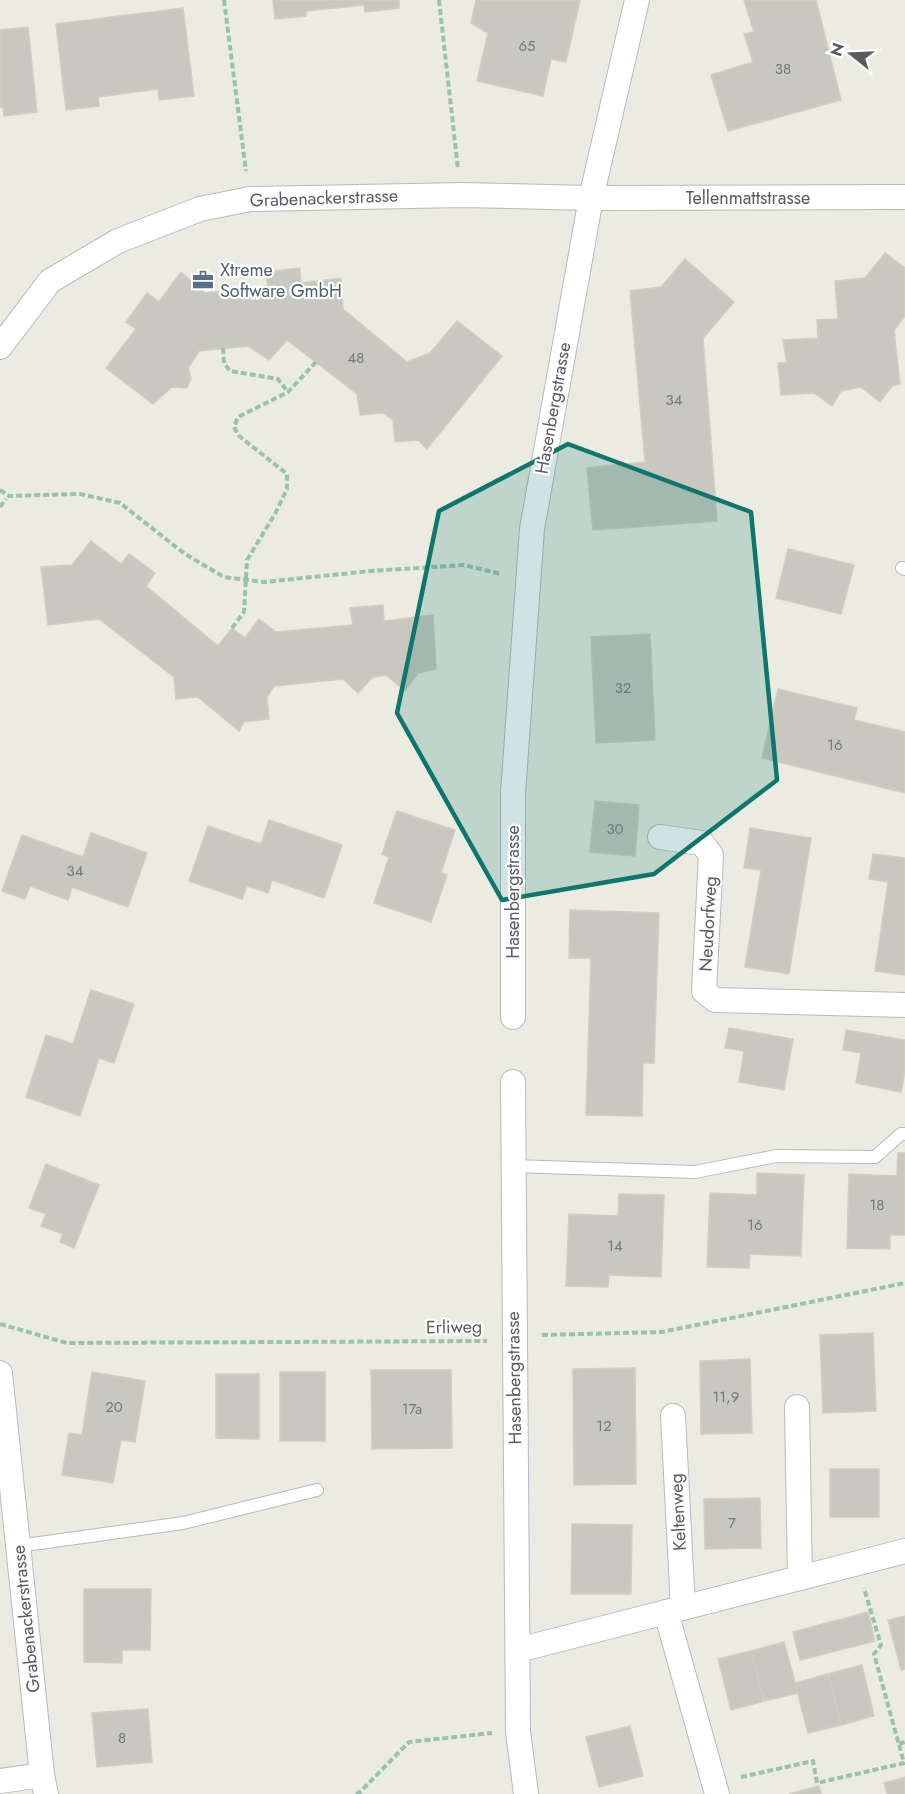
<svg xmlns="http://www.w3.org/2000/svg" width="905" height="1794" font-family="Jost,sans-serif">
  <rect width="100%" height="100%" fill="#ecebe1"/>
  <!-- building -->
  <g fill="#c8c8c0" stroke="#d0cec0" stroke-width="1.5">
    <path d="M 273,0 L 399,0 L 399,8 L 365,12 L 364,5 L 306,11 L 306,16 L 275,19 Z"/>
    <path d="M 476,0 L 580,0 L 566,62 L 551,59 L 543,96 L 477,81 L 488,33 L 471,23 Z"/>
    <path d="M 744,0 L 816,0 L 841,100 L 728,131 L 711,75 L 753,62 L 744,34 L 754,32 Z"/>
    <path d="M 183,8 L 194,96 L 159,100 L 158,89 L 98,97 L 99,106 L 66,110 L 56,24 Z"/>
    <path d="M 28,27 L 37,112 L 4,116 L 3,107 L 0,107 L 0,30 Z"/>
    <path d="M 885,253 L 905,268 L 905,316 L 894,330 L 900,384 L 892,386 L 880,402 L 861,387 L 841,391 L 832,406 L 814,393 L 781,395 L 778,363 L 787,363 L 783,340 L 818,338 L 817,320 L 838,319 L 835,281 L 865,278 Z"/>
    <path d="M 685,259 L 734,302 L 703,338 L 717,521 L 593,530 L 587,468 L 645,462 L 630,291 L 661,287 Z"/>
    <path d="M 300,268 L 301,283 L 341,278 L 343,309 L 407,362 L 430,353 L 457,321 L 502,356 L 427,449 L 418,440 L 395,442 L 393,420 L 383,413 L 360,415 L 357,394 L 287,340 L 269,360 L 248,346 L 199,351 L 188,368 L 191,378 L 187,388 L 172,387 L 153,404 L 106,368 L 136,329 L 126,322 L 147,293 L 159,302 L 181,272 L 205,293 L 268,286 L 266,272 Z"/>
    <path d="M 91,541 L 121,564 L 129,554 L 155,573 L 146,586 L 218,646 L 232,628 L 245,638 L 259,619 L 276,632 L 353,625 L 350,608 L 383,605 L 384,621 L 433,615 L 436,669 L 418,673 L 405,691 L 386,675 L 373,677 L 358,693 L 343,679 L 274,686 L 267,697 L 269,719 L 244,722 L 239,731 L 198,697 L 176,699 L 174,677 L 99,619 L 48,625 L 41,567 L 72,565 Z"/>
    <path d="M 788,549 L 854,565 L 841,614 L 776,598 Z"/>
    <path d="M 650,634 L 655,740 L 596,743 L 591,637 Z"/>
    <path d="M 778,689 L 857,708 L 854,720 L 905,732 L 905,793 L 762,758 Z"/>
    <path d="M 595,801 L 639,805 L 635,856 L 590,852 Z"/>
    <path d="M 397,811 L 455,830 L 441,873 L 447,875 L 431,922 L 374,903 L 389,857 L 382,854 Z"/>
    <path d="M 269,820 L 342,845 L 324,898 L 272,880 L 268,893 L 247,886 L 242,899 L 189,881 L 208,826 L 261,844 Z"/>
    <path d="M 750,828 L 811,838 L 789,974 L 745,967 L 761,870 L 744,868 Z"/>
    <path d="M 91,833 L 147,853 L 128,907 L 72,887 L 68,900 L 30,886 L 25,899 L 2,891 L 22,835 L 83,857 Z"/>
    <path d="M 873,854 L 905,858 L 905,975 L 875,971 L 888,882 L 869,879 Z"/>
    <path d="M 570,910 L 659,913 L 654,1063 L 643,1063 L 642,1116 L 586,1115 L 591,958 L 569,958 Z"/>
    <path d="M 91,990 L 134,1004 L 114,1063 L 99,1058 L 80,1116 L 26,1097 L 46,1035 L 73,1044 Z"/>
    <path d="M 729,1028 L 793,1039 L 784,1090 L 739,1082 L 744,1051 L 725,1048 Z"/>
    <path d="M 846,1030 L 905,1040 L 905,1071 L 901,1092 L 856,1083 L 861,1053 L 843,1050 Z"/>
    <path d="M 898,1153 L 905,1153 L 905,1235 L 890,1235 L 890,1249 L 847,1248 L 849,1174 L 897,1176 Z"/>
    <path d="M 46,1164 L 99,1185 L 74,1248 L 60,1242 L 63,1234 L 41,1226 L 46,1214 L 29,1208 Z"/>
    <path d="M 757,1173 L 804,1175 L 801,1256 L 750,1254 L 749,1268 L 707,1267 L 710,1193 L 757,1195 Z"/>
    <path d="M 619,1194 L 664,1195 L 661,1277 L 609,1275 L 608,1287 L 566,1286 L 569,1214 L 618,1216 Z"/>
    <path d="M 873,1333 L 876,1411 L 823,1413 L 820,1335 Z"/>
    <path d="M 750,1359 L 752,1433 L 701,1434 L 700,1361 Z"/>
    <path d="M 635,1368 L 636,1484 L 574,1485 L 573,1369 Z"/>
    <path d="M 371,1370 L 451,1370 L 452,1448 L 372,1449 Z"/>
    <path d="M 92,1372 L 145,1381 L 135,1442 L 121,1440 L 113,1483 L 62,1475 L 69,1433 L 82,1435 Z"/>
    <rect x="280" y="1372" width="45" height="69"/>
    <path d="M 216,1374 L 259,1374 L 259,1439 L 216,1438 Z"/>
    <rect x="830" y="1469" width="49" height="48"/>
    <path d="M 760,1498 L 761,1548 L 705,1549 L 704,1499 Z"/>
    <path d="M 572,1524 L 632,1525 L 631,1594 L 571,1594 Z"/>
    <path d="M 84,1589 L 151,1589 L 150,1650 L 122,1650 L 122,1663 L 84,1662 Z"/>
    <path d="M 868,1612 L 875,1641 L 800,1660 L 793,1632 Z"/>
    <path d="M 905,1616 L 905,1669 L 901,1670 L 888,1620 Z"/>
    <path d="M 784,1642 L 798,1693 L 764,1701 L 751,1651 Z"/>
    <path d="M 751,1651 L 764,1701 L 731,1710 L 718,1659 Z"/>
    <path d="M 862,1665 L 874,1716 L 841,1725 L 828,1674 Z"/>
    <path d="M 828,1674 L 841,1725 L 808,1733 L 795,1683 Z"/>
    <path d="M 148,1709 L 152,1762 L 97,1767 L 92,1713 Z"/>
    <path d="M 630,1726 L 643,1776 L 599,1787 L 586,1737 Z"/>
    <path d="M 905,1777 L 905,1794 L 887,1794 L 884,1783 Z"/>
    <path d="M 819,1786 L 821,1794 L 789,1794 Z"/>
  </g>
  <g fill="none" stroke-linecap="round" stroke-linejoin="round">
    <defs>
      <g id="service">
        <path d="M 902,568 L 905,569"/>
        <path d="M 513,1166 L 695,1172 L 776,1156 L 875,1157 L 901,1134 L 905,1134"/>
        <path d="M 18,1546 L 183,1523 L 317,1490"/>
      </g>
      <g id="minor">
        <path d="M 0,347 L 50,281 L 118,241 L 200,209 L 250,199 L 462,195 L 591,198 L 905,197"/>
        <path d="M 660,837 L 702,843 L 711,855 L 704,991 L 715,1000 L 905,1005"/>
        <path d="M 513,1017 L 513,793 L 532,529 L 591,198 L 637,0"/>
        <path d="M 513,1082 L 518,1731 L 526,1794"/>
        <path d="M 0,1373 L 42,1775 L 46,1794"/>
        <path d="M 797,1407 L 800,1578"/>
        <path d="M 673,1416 L 683,1608"/>
        <path d="M 666,1612 L 717,1794"/>
        <path d="M 518,1650 L 905,1551"/>
        <path d="M 0,1781 L 42,1775"/>
      </g>
    </defs>
    <!-- service casing -->
    <use href="#service" stroke="#b8b9bf" stroke-width="14"/>
    <!-- minor casing -->
    <use href="#minor" stroke="#b8b9bf" stroke-width="26"/>
    <!-- path -->
    <g stroke="#98c2ad" stroke-width="4" stroke-dasharray="6 3" stroke-linecap="butt">
      <path d="M 224,0 L 246,171"/>
      <path d="M 439,0 L 458,169"/>
      <path d="M 223,348 L 224,363 L 230,371 L 278,379 L 288,392"/>
      <path d="M 0,490 L 9,496 L 80,494 L 120,503 L 185,554 L 224,577 L 264,582 L 371,571 L 464,565 L 501,574"/>
      <path d="M 0,507 L 6,499"/>
      <path d="M 232,628 L 244,612 L 247,560 L 275,514 L 287,489 L 287,474 L 239,436 L 234,427 L 238,417 L 288,392 L 316,362"/>
      <path d="M 0,1324 L 67,1343 L 487,1341"/>
      <path d="M 542,1335 L 662,1332 L 905,1283"/>
      <path d="M 899,1744 L 905,1742"/>
      <path d="M 741,1777 L 813,1761 L 817,1783 L 904,1763 L 874,1654 L 881,1645 L 864,1588"/>
      <path d="M 356,1794 L 360,1792 L 409,1742 L 492,1733"/>
    </g>
    <!-- service -->
    <use href="#service" stroke="#fff" stroke-width="12"/>
    <!-- minor -->
    <use href="#minor" stroke="#fff" stroke-width="24"/>
  </g>
  <!-- marked area -->
  <path fill="#0f766e" fill-opacity="0.2" stroke="#0f766e" stroke-width="4.5" stroke-linejoin="round" d="M 568,444 L 751,512 L 777,780 L 654,874 L 502,900 L 397,713 L 439,511 Z"/>
  <!-- icons -->
  <defs>
    <symbol id="office-bare" viewBox="-9 -9 18 18"><path d="M-6-3h4V-5.5h4V-3h4V5H-6ZM-1-4.5V-3h2v-1.5ZM-6 0V1H6V0Z" fill="#5c6f8a" stroke="#fff" stroke-width="2.5" paint-order="stroke"/></symbol>
  </defs>
  <g fill-rule="evenodd">
    <use href="#office-bare" x="188" y="265" width="30" height="30"/>
  </g>
  <g text-anchor="middle" dominant-baseline="central" stroke-width="4.5" stroke-linejoin="round" paint-order="stroke">
    <!-- number labels -->
    <g font-size="15" fill="#757679">
      <text x="527" y="46">65</text>
      <text x="783" y="69">38</text>
      <text x="356" y="358">48</text>
      <text x="674" y="400">34</text>
      <text x="623" y="688">32</text>
      <text x="835" y="745">16</text>
      <text x="615" y="829">30</text>
      <text x="75" y="871">34</text>
      <text x="877" y="1205">18</text>
      <text x="755" y="1225">16</text>
      <text x="615" y="1246">14</text>
      <text x="726" y="1397">11,9</text>
      <text x="114" y="1407">20</text>
      <text x="412" y="1409">17a</text>
      <text x="604" y="1426">12</text>
      <text x="732" y="1523">7</text>
      <text x="122" y="1738">8</text>
    </g>
    <!-- street labels -->
    <g font-size="18" fill="#595b61" stroke="#fff">
      <text transform="translate(324 198) rotate(-2)">Grabenackerstrasse</text>
      <text x="748" y="198">Tellenmattstrasse</text>
      <text transform="translate(553 408) rotate(-80)">Hasenbergstrasse</text>
      <text transform="translate(513 892) rotate(-90)">Hasenbergstrasse</text>
      <text transform="translate(708 924) rotate(-87)">Neudorfweg</text>
      <text transform="translate(454 1327) rotate(-1)">Erliweg</text>
      <text transform="translate(514 1378) rotate(-91)">Hasenbergstrasse</text>
      <text transform="translate(678 1512) rotate(-93)">Keltenweg</text>
      <text transform="translate(26 1619) rotate(-96)">Grabenackerstrasse</text>
    </g>
    <!-- service labels -->
    <g font-size="18" fill="#4e5e75" stroke="#fff" text-anchor="start">
      <text x="220" y="270">Xtreme<tspan x="220" dy="21">Software GmbH</tspan></text>
    </g>
  </g>
  <!-- north arrow -->
  <g transform="translate(851 54) rotate(288)" stroke="#ffffff" stroke-width="4.5" paint-order="stroke">
  <path d="M0-4.5L10 22L0 15L-10 22Z" fill="#595b61"/>
  <text y="-9" font-size="16" font-weight="bold" text-anchor="middle" fill="#595b61">N</text>
  </g>
</svg>
